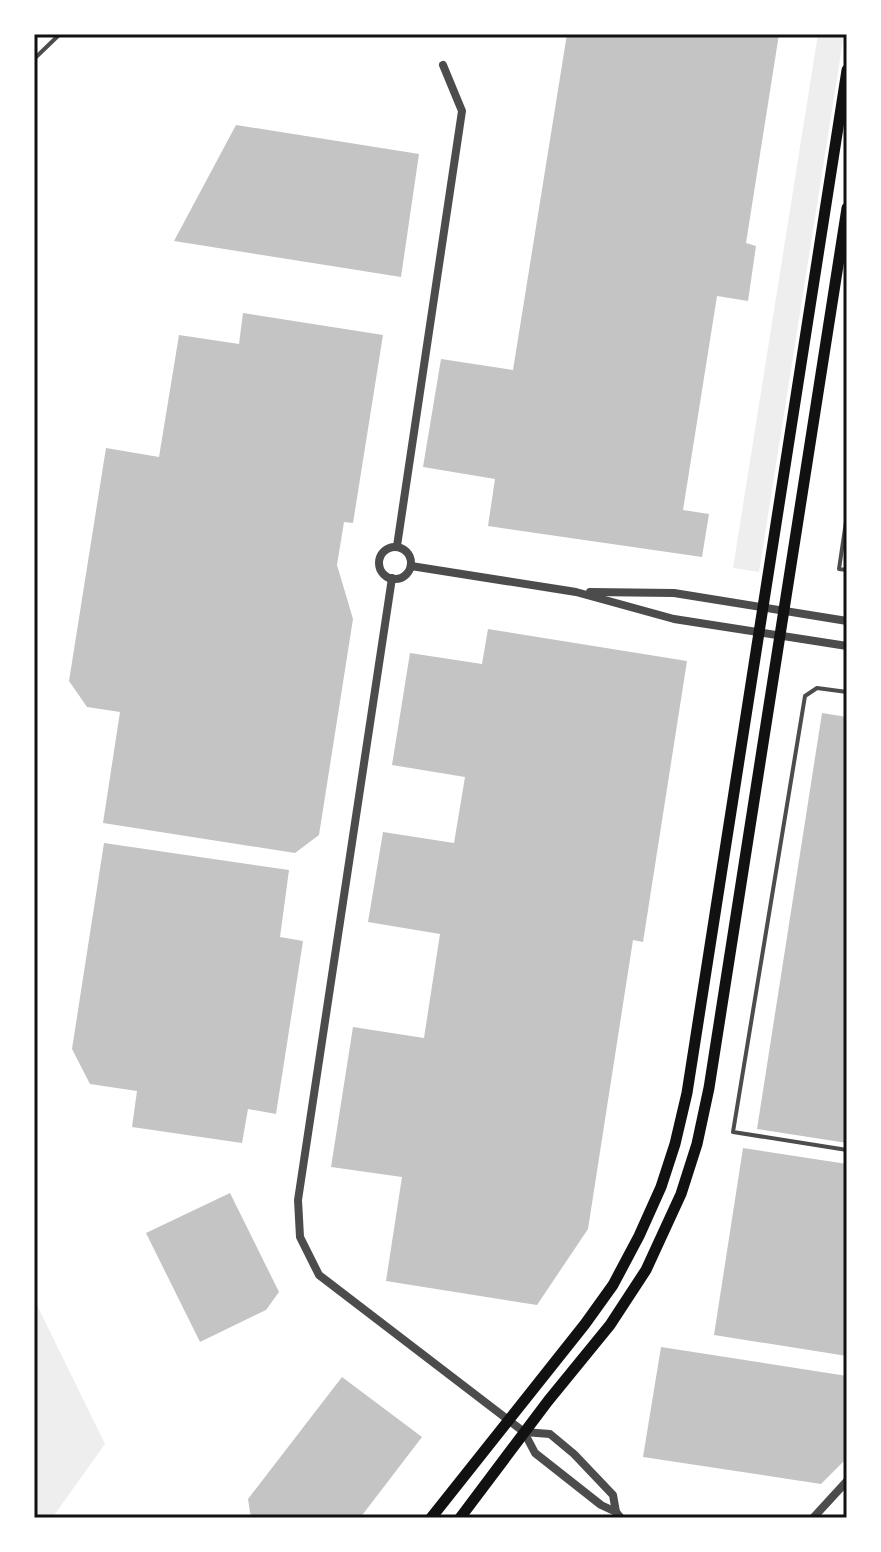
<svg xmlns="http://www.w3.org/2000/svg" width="881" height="1552" font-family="Inter,sans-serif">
  <rect width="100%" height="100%" fill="#fff"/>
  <!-- green -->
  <g fill="#eee">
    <path d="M 818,34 L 844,34 L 759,572 L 733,568 Z"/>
    <path d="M 34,1299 L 105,1444 L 52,1518 L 34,1518 Z"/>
  </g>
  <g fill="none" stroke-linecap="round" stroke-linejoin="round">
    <!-- stream -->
    <path stroke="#d9d9d9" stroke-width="4" d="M 846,1518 L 847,1517"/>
  </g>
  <!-- building -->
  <g fill="#c4c4c4">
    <path d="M 567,34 L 779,34 L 746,243 L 756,246 L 748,301 L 717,296 L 683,510 L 709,514 L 702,557 L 488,526 L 495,479 L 423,467 L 441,359 L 513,370 Z"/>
    <path d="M 236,125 L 419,154 L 401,277 L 174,241 Z"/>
    <path d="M 243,313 L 383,335 L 353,523 L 344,522 L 337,565 L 353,619 L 319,835 L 295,853 L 103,823 L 120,712 L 87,707 L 69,681 L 106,448 L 159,457 L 179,335 L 239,344 Z"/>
    <path d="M 488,629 L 687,661 L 643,942 L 633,940 L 588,1229 L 537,1305 L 386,1281 L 402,1177 L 331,1167 L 353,1027 L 424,1038 L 440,934 L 368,922 L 383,832 L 454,843 L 465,777 L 392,765 L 410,653 L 482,664 Z"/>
    <path d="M 822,713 L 847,717 L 847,1143 L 757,1129 Z"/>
    <path d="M 104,843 L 289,870 L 280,937 L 303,941 L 276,1114 L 248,1109 L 242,1143 L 132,1127 L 137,1091 L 90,1084 L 72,1049 Z"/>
    <path d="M 743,1148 L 847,1164 L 847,1356 L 714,1335 Z"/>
    <path d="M 230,1193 L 279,1292 L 266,1310 L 200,1342 L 146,1233 Z"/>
    <path d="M 661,1347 L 847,1376 L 847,1458 L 821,1484 L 643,1457 Z"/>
    <path d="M 342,1377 L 422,1437 L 360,1518 L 251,1518 L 248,1499 Z"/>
  </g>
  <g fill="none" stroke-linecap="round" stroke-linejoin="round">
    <!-- service -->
    <g stroke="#4c4c4c" stroke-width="4">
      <path d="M 34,59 L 60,34"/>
      <path d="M 847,515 L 839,569 L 847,570"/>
      <path d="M 847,692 L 817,688 L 805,696 L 733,1132 L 847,1150"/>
    </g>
    <!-- minor -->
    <g stroke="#4c4c4c" stroke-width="8">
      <path d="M 397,546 L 462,111 L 443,65"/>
      <circle cx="395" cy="563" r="16"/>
      <path d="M 411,566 L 576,592 L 674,619 L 847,646"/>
      <path d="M 392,578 L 298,1200 L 300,1237 L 319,1275 L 524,1432 L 535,1453 L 601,1505 L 616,1512 L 621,1518"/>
      <path d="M 590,592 L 674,593 L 847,621"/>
      <path d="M 524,1432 L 550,1434 L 574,1454 L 613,1495 L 616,1512"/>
      <path d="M 813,1518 L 847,1481"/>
    </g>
    <!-- secondary -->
    <g stroke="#111" stroke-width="11">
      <path d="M 431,1518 L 585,1324 L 613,1285 L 639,1236 L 661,1187 L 675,1144 L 687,1093 L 847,70"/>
      <path d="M 460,1518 L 548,1401 L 610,1325 L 646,1270 L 681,1194 L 697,1144 L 709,1088 L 847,208"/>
    </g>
  </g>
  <!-- border -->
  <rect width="881" height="1552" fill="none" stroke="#ffffff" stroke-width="72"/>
  <rect x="36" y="36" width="809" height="1480" fill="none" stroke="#111" stroke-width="3"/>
</svg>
